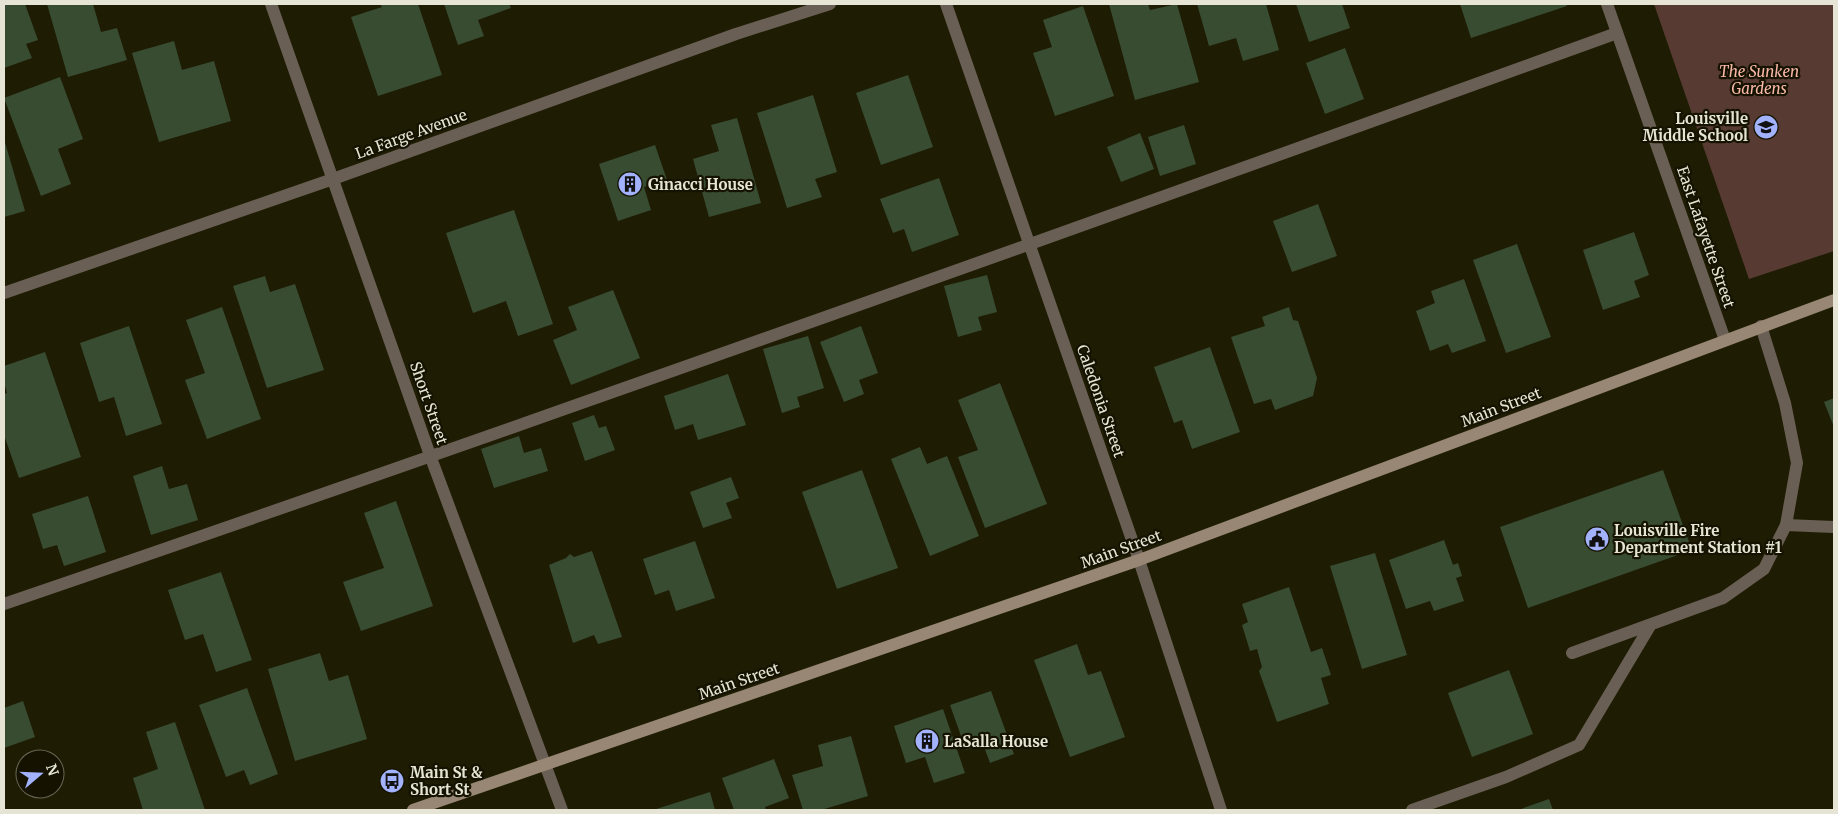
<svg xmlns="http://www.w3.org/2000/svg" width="1838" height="814" font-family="Merriweather,serif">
  <rect width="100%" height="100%" fill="#1e1c03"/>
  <!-- green -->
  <path fill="#573b33" d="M 1654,4 L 1834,4 L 1834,251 L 1749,279 Z"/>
  <!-- building -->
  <g fill="#384c32">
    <path d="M 4,4 L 25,4 L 38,40 L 26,44 L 32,58 L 4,68 Z"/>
    <path d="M 47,4 L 93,4 L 101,32 L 117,28 L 127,60 L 68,77 Z"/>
    <path d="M 380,4 L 418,4 L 442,75 L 378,96 L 351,17 L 382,7 Z"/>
    <path d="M 444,4 L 509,4 L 511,8 L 478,20 L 484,36 L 458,45 Z"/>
    <path d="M 1109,4 L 1148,4 L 1150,10 L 1177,4 L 1199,82 L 1135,100 Z"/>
    <path d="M 1197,4 L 1266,4 L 1279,50 L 1243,61 L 1236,38 L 1209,46 Z"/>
    <path d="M 1296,4 L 1342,4 L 1350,28 L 1309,42 Z"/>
    <path d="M 1460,4 L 1566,4 L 1567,6 L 1471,38 Z"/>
    <path d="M 1083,6 L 1114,96 L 1055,116 L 1033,53 L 1052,47 L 1043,20 Z"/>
    <path d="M 174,41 L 182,70 L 214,61 L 231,121 L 159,142 L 132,53 Z"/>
    <path d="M 1345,48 L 1364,99 L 1325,114 L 1306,63 Z"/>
    <path d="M 908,75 L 933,147 L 881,165 L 856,93 Z"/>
    <path d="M 60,77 L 83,139 L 58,149 L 71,184 L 41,196 L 4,98 Z"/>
    <path d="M 813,95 L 837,172 L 815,179 L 822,197 L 787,208 L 757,113 Z"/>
    <path d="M 737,118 L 761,203 L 709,217 L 693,159 L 719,151 L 711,125 Z"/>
    <path d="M 1184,125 L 1196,164 L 1160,176 L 1148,137 Z"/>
    <path d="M 1140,133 L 1154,169 L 1121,182 L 1107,147 Z"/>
    <path d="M 4,139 L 25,211 L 4,217 Z"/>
    <path d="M 655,145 L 667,180 L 644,187 L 651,210 L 618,221 L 599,164 Z"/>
    <path d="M 939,178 L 959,235 L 912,252 L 904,229 L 893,233 L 880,199 Z"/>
    <path d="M 1318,204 L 1337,256 L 1292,272 L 1273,221 Z"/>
    <path d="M 514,210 L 553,324 L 518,336 L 506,301 L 473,313 L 446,233 Z"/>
    <path d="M 1634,232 L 1649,275 L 1634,281 L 1640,297 L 1603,310 L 1583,250 Z"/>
    <path d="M 1517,244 L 1551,337 L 1506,353 L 1473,260 Z"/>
    <path d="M 987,275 L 997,312 L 978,317 L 982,330 L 958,337 L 944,286 Z"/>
    <path d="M 265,276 L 270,292 L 295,284 L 324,370 L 267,388 L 233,286 Z"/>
    <path d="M 1464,279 L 1486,341 L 1452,353 L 1448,344 L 1430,351 L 1416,311 L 1435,303 L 1431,291 Z"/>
    <path d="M 613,290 L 640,358 L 571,385 L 553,340 L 577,330 L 568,307 Z"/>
    <path d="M 222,307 L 261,419 L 207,439 L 185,380 L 205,373 L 186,320 Z"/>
    <path d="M 1289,307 L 1293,320 L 1298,321 L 1317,378 L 1313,396 L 1275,410 L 1271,399 L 1254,404 L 1231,337 L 1265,326 L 1262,317 Z"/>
    <path d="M 129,326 L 162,424 L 126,436 L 114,397 L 99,402 L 80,343 Z"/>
    <path d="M 861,326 L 878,373 L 859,380 L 864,394 L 844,402 L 820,342 Z"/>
    <path d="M 808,336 L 824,388 L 797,397 L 800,407 L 782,413 L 763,349 Z"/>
    <path d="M 1210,347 L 1240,432 L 1192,449 L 1182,420 L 1174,423 L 1154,367 Z"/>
    <path d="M 45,352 L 81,457 L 19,478 L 4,435 L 4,394 L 7,393 L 4,382 L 4,366 Z"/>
    <path d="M 728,374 L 746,425 L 698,440 L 693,424 L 675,430 L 664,396 Z"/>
    <path d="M 1000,383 L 1047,504 L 985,528 L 958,457 L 978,450 L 958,400 Z"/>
    <path d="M 1834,398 L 1834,427 L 1824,402 Z"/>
    <path d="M 594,415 L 599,428 L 606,426 L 615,450 L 585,461 L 572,423 Z"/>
    <path d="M 519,436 L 524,453 L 541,448 L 548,471 L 494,488 L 481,449 Z"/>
    <path d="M 920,447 L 927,464 L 947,456 L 979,536 L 930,556 L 891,459 Z"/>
    <path d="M 162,466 L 169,489 L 187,484 L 198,520 L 151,535 L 133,476 Z"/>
    <path d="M 862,470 L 898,568 L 837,589 L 802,492 Z"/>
    <path d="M 1663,470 L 1692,550 L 1528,608 L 1500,527 Z"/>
    <path d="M 731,477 L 739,498 L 726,503 L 732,518 L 703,528 L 690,492 Z"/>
    <path d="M 88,496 L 106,552 L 64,566 L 57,545 L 43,549 L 32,514 Z"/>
    <path d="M 396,501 L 433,606 L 361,631 L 343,582 L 384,568 L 364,513 Z"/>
    <path d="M 1444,540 L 1453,565 L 1458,563 L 1462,576 L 1456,578 L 1464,601 L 1434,611 L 1430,601 L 1406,609 L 1389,560 Z"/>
    <path d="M 695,541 L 715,598 L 676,611 L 669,590 L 655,595 L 643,559 Z"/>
    <path d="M 592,551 L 622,637 L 598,644 L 594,635 L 573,643 L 549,565 L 566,558 L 570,554 L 574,557 Z"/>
    <path d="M 1375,553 L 1407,655 L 1362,669 L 1330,566 Z"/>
    <path d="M 221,572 L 252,660 L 216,672 L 203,634 L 185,640 L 168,590 Z"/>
    <path d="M 1289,587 L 1311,652 L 1322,648 L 1331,675 L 1321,678 L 1329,704 L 1277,722 L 1259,671 L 1262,667 L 1257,649 L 1250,651 L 1242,625 L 1248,622 L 1242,604 Z"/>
    <path d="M 1077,644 L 1088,675 L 1101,671 L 1125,737 L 1070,757 L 1034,660 Z"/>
    <path d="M 320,653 L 329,681 L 348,675 L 367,739 L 295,761 L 268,669 Z"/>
    <path d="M 1509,670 L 1533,734 L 1472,757 L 1448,693 Z"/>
    <path d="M 247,688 L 278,774 L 250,785 L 244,770 L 226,777 L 199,705 Z"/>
    <path d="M 991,691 L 1014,754 L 990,763 L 983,744 L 966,750 L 950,705 Z"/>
    <path d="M 23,701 L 35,737 L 4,748 L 4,708 Z"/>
    <path d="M 943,709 L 965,773 L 934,783 L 925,757 L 906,763 L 894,726 Z"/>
    <path d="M 175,722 L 205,810 L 143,810 L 133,778 L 158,769 L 146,732 Z"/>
    <path d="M 851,736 L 868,796 L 821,810 L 803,810 L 792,775 L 823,766 L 818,745 Z"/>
    <path d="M 774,759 L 789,798 L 765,807 L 766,810 L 734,810 L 722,778 Z"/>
    <path d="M 710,792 L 715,810 L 653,810 Z"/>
    <path d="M 1549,799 L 1553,810 L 1518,810 Z"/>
  </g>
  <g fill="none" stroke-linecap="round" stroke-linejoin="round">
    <!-- lane -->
    <g stroke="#6a5f54" stroke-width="12">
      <path d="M 1786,525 L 1834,527"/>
      <path d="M 4,604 C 544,419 1081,227 1617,33"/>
      <path d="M 1572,653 L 1723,598 L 1764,569 L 1786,525 L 1797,463 L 1785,403 L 1761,326"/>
      <path d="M 1412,810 L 1506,777 L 1579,745 L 1650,626"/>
    </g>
    <!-- street -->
    <g stroke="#6a5f54" stroke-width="12">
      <path d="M 271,4 L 431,458 L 562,810"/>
      <path d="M 946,4 L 1139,560 L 1221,810"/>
      <path d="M 1607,4 L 1725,340"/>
      <path d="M 4,293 L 333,179 L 736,34 L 830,4"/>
    </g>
    <!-- secondary -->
    <path stroke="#988774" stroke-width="12" d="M 413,810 L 1139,560 L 1834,300"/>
  </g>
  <!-- icons -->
  <defs>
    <symbol id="school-disc" viewBox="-11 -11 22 22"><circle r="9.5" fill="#a3b2fd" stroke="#151300"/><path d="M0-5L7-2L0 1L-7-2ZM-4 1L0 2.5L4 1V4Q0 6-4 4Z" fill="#111"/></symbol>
    <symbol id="building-disc" viewBox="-11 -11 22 22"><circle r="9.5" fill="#a3b2fd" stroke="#151300"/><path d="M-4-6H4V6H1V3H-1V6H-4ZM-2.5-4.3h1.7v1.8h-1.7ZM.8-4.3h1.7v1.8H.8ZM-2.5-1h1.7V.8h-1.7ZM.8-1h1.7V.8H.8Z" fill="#111"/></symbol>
    <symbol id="civic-disc" viewBox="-11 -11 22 22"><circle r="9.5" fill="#a3b2fd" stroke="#151300"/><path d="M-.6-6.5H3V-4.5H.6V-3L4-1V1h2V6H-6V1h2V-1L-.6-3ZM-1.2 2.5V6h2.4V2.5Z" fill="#111"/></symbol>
    <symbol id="bus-disc" viewBox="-11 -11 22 22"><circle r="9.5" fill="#a3b2fd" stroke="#151300"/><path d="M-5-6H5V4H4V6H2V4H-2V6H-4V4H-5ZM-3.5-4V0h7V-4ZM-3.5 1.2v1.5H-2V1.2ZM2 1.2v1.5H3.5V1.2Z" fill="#111"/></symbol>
  </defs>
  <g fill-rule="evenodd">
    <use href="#school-disc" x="1752" y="113" width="28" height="28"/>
    <use href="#building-disc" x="616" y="170" width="28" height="28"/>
    <use href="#civic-disc" x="1583" y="525" width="28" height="28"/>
    <use href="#building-disc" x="913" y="727" width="28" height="28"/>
    <use href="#bus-disc" x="378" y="767" width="28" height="28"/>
  </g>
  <g text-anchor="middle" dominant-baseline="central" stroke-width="4.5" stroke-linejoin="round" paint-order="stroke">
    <!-- park labels -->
    <g font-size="15" font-style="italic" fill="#fab8a7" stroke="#151300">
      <text x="1759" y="71">The Sunken<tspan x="1759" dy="17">Gardens</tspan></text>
    </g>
    <!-- poi labels -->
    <g font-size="15" font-weight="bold" fill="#e6e5d5" stroke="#151300" text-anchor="start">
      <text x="1748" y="118" text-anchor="end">Louisville<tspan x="1748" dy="17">Middle School</tspan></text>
      <text x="648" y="184">Ginacci House</text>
      <text x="1614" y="530">Louisville Fire<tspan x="1614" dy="17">Department Station #1</tspan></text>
      <text x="944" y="741">LaSalla House</text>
      <text x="410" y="772">Main St &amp;<tspan x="410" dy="17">Short St</tspan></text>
    </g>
    <!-- street labels -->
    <g font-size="15" fill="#e6e5d5" stroke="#151300">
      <text transform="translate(411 134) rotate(-20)">La Farge Avenue</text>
      <text transform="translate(1706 237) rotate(71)">East Lafayette Street</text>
      <text transform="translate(1101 401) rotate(71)">Caledonia Street</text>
      <text transform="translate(429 403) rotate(71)">Short Street</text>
      <text transform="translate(1501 407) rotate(-21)">Main Street</text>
      <text transform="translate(1121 549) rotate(-20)">Main Street</text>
      <text transform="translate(739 681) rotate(-19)">Main Street</text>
    </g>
  </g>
  <!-- border -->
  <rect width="1838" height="814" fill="none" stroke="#e6e5d5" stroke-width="10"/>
  <!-- north arrow -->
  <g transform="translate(40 774) rotate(71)"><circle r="24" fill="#151300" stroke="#696755"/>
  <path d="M0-4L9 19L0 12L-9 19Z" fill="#a3b2fd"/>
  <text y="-8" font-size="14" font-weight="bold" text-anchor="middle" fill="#e6e5d5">N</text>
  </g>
</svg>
